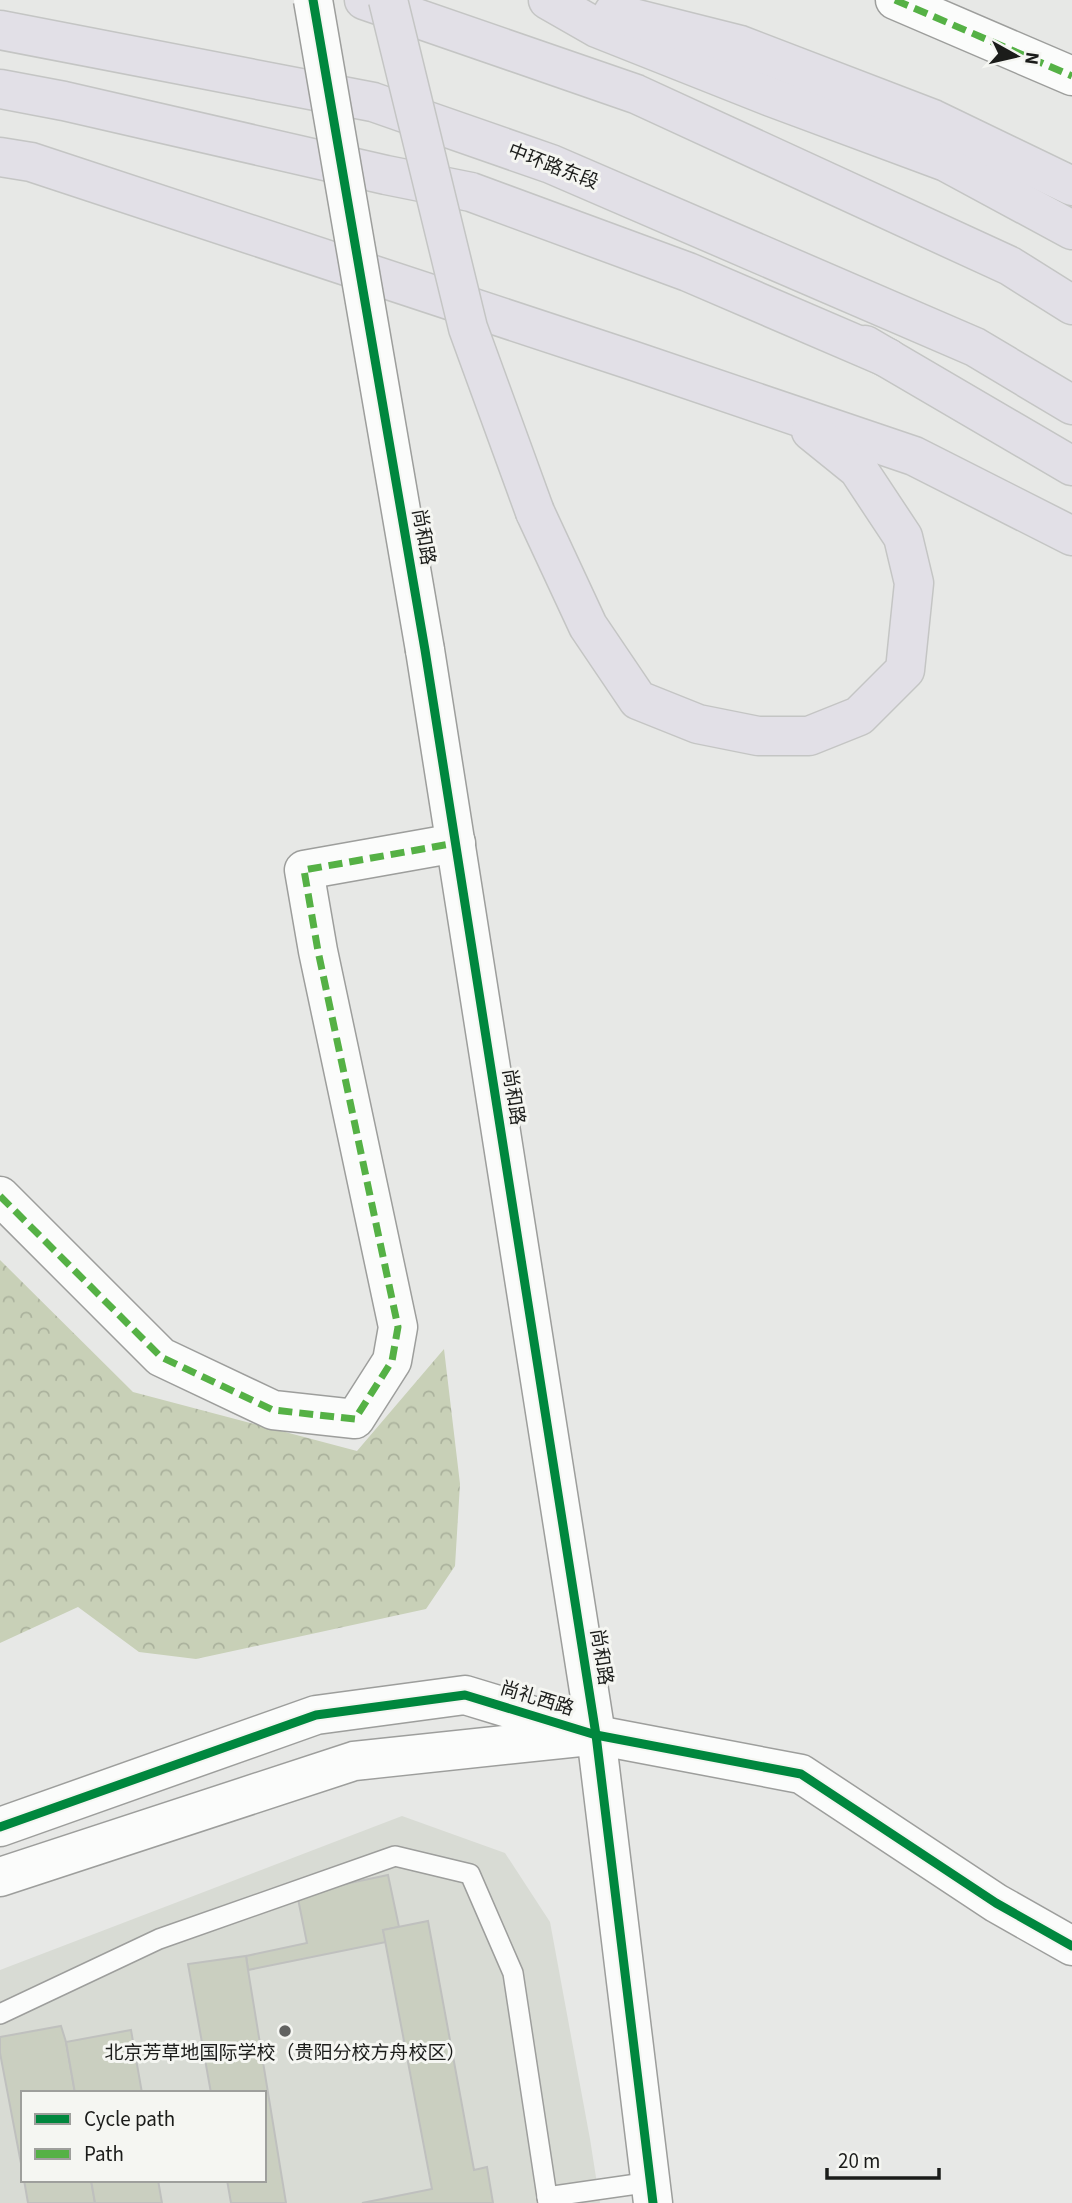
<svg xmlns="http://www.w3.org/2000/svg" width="1072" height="2203" font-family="'Source Sans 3','Noto Sans SC',sans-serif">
  <defs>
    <pattern id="forest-crowns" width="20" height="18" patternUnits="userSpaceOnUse" patternTransform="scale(1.75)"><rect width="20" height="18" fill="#c8d0b7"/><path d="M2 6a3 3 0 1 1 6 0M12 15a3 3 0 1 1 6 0" fill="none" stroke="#abb29d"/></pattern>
  </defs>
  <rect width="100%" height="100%" fill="#e7e8e6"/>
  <!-- built -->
  <path fill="#d8dbd4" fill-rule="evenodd" d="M 402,1816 L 505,1853 L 550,1922 L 590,2139 L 600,2203 L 0,2203 L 0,1970 ZM 23,2093 L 264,2093 L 264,2180 L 23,2180 Z"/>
  <!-- forest -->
  <path fill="url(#forest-crowns)" d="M 0,1260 L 133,1392 L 357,1451 L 444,1349 L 460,1484 L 455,1566 L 426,1609 L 196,1659 L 139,1652 L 78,1607 L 0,1643 Z"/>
  <!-- building -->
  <g fill="#cacfc0" stroke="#bfc0be" stroke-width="2">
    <path d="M 388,1875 L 399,1927 L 383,1930 L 386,1942 L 248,1970 L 246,1956 L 307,1943 L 297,1894 Z"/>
    <path d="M 428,1921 L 474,2170 L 487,2167 L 493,2203 L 362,2203 L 432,2189 L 383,1930 Z"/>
    <path d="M 246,1956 L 248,1970 L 286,2203 L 231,2203 L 227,2180 L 264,2180 L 264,2093 L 211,2093 L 188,1964 Z"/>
    <path d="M 61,2026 L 66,2042 L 75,2093 L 23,2093 L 23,2174 L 0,2053 L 0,2037 Z"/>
    <path d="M 131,2030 L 142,2093 L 75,2093 L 66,2042 Z"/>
    <path d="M 24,2180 L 91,2180 L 95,2203 L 28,2203 Z"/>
    <path d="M 91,2180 L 158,2180 L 162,2203 L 95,2203 Z"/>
  </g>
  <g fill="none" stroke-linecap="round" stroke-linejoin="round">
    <defs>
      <g id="service">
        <path d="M 0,2014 L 159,1939 L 395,1856 L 470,1874 L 513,1973 L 548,2203"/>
        <path d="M 547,2197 L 651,2182"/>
      </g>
      <g id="minor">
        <path d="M 895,0 L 1072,76"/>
        <path d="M 0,1196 L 161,1357 L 273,1410 L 355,1419 L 392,1361 L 398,1327 L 318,951 L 304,870 L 456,843"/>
      </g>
      <g id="tertiary">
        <path d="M 425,650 L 596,1735 L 653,2203"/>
        <path d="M 0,1827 L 316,1715 L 465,1695 L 596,1735 L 801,1774 L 996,1903 L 1072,1946"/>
        <path d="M 0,1877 L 354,1761 L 580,1737"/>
      </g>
      <g id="trunk">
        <path d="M 364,0 L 636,94 L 1010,266 L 1072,305"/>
        <path d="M 548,0 L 597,28 L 771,97 L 946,162 L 1072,230"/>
        <path d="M 613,13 L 740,45 L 933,119 L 1072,186"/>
        <path d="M 0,30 L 373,102 L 551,164 L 975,347 L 1072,405"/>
        <path d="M 0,89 L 64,101 L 386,175 L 471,192 L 688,272 L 888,358"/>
        <path d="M 0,157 L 31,162 L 631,360 L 914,456 L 1072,536"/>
        <path d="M 865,345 L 1072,466"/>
        <path d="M 535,512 L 588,626 L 638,700 L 698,724 L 758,736 L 809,736 L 859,716 L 905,670 L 914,583 L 903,537 L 858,469 L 811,431"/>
      </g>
    </defs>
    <!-- service casing -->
    <use href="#service" stroke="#9d9e9c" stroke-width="22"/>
    <!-- minor casing -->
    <use href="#minor" stroke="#9d9e9c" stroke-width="41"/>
    <!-- tertiary casing -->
    <use href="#tertiary" stroke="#9d9e9c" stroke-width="41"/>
    <!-- trunk casing -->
    <use href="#trunk" stroke="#c4c5c4" stroke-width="41"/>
    <!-- service -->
    <use href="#service" stroke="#fbfcfb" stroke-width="19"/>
    <!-- minor -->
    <use href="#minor" stroke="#fbfcfb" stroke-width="38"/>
    <!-- tertiary -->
    <use href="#tertiary" stroke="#fbfcfb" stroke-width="38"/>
    <!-- trunk -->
    <use href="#trunk" stroke="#e2e0e7" stroke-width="38"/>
    <defs>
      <path id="tertiary-bridge" d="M 313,0 L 425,650"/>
      <path id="trunk-bridge" d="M 388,0 L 468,328 L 535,512"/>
    </defs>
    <!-- tertiary-bridge casing -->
    <use href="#tertiary-bridge" stroke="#9d9e9c" stroke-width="41" stroke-linecap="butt"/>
    <!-- trunk-bridge casing -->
    <use href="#trunk-bridge" stroke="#c4c5c4" stroke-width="41" stroke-linecap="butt"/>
    <!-- tertiary-bridge -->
    <use href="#tertiary-bridge" stroke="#fbfcfb" stroke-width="38"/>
    <!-- trunk-bridge -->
    <use href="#trunk-bridge" stroke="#e2e0e7" stroke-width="38"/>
    <!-- quiet -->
    <g stroke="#55b145" stroke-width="7" stroke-dasharray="14 7" stroke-linecap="butt">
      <path d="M 895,0 L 1072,76"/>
      <path d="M 0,1196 L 161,1357 L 273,1410 L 355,1419 L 392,1361 L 398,1327 L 318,951 L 304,870 L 456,843"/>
    </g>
    <defs>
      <g id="cycleway">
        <path d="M 313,0 L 425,650 L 596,1735 L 653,2203"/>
        <path d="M 0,1827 L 316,1715 L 465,1695 L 596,1735 L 801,1774 L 996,1903 L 1072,1946"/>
      </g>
    </defs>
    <!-- cycleway casing -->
    <use href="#cycleway" stroke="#f5f6f2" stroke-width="13"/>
    <!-- cycleway -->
    <use href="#cycleway" stroke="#00873e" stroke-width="9"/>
  </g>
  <!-- markers -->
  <circle fill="#626361" stroke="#f5f6f2" stroke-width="2.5" cx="285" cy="2031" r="7"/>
  <g text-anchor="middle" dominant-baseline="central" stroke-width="6" stroke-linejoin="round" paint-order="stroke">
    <!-- street labels -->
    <g font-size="19" fill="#1b1c1a" stroke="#f5f6f2">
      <text transform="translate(553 167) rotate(21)">中环路东段</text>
      <text transform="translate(423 537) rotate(80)">尚和路</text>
      <text transform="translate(513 1097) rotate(81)">尚和路</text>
      <text transform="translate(601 1657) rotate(81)">尚和路</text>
      <text transform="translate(537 1699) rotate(17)">尚礼西路</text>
    </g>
    <!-- poi labels -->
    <g font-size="19" fill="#1b1c1a" stroke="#f5f6f2">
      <text x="285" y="2053">北京芳草地国际学校（贵阳分校方舟校区）</text>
    </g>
  </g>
  <!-- legend -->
  <rect x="21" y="2091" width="245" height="91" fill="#f5f6f2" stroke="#9e9f9c" stroke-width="2"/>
  <rect x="35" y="2114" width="35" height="10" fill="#00873e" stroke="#9e9f9c" stroke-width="2"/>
  <text x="84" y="2126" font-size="21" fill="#1b1c1a">Cycle path</text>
  <rect x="35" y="2149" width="35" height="10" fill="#55b145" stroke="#9e9f9c" stroke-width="2"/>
  <text x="84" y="2161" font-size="21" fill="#1b1c1a">Path</text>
  <!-- north arrow -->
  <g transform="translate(1016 56) rotate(98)" stroke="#f5f6f2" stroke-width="5" paint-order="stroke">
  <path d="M0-5L12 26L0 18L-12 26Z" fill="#1b1c1a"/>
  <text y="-10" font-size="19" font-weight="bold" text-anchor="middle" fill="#1b1c1a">N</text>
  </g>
  <!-- scale -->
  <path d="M827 2168v10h112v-10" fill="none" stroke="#1b1c1a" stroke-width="3.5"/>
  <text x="838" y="2168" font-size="21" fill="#1b1c1a" stroke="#f5f6f2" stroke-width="5" paint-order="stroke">20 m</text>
</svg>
